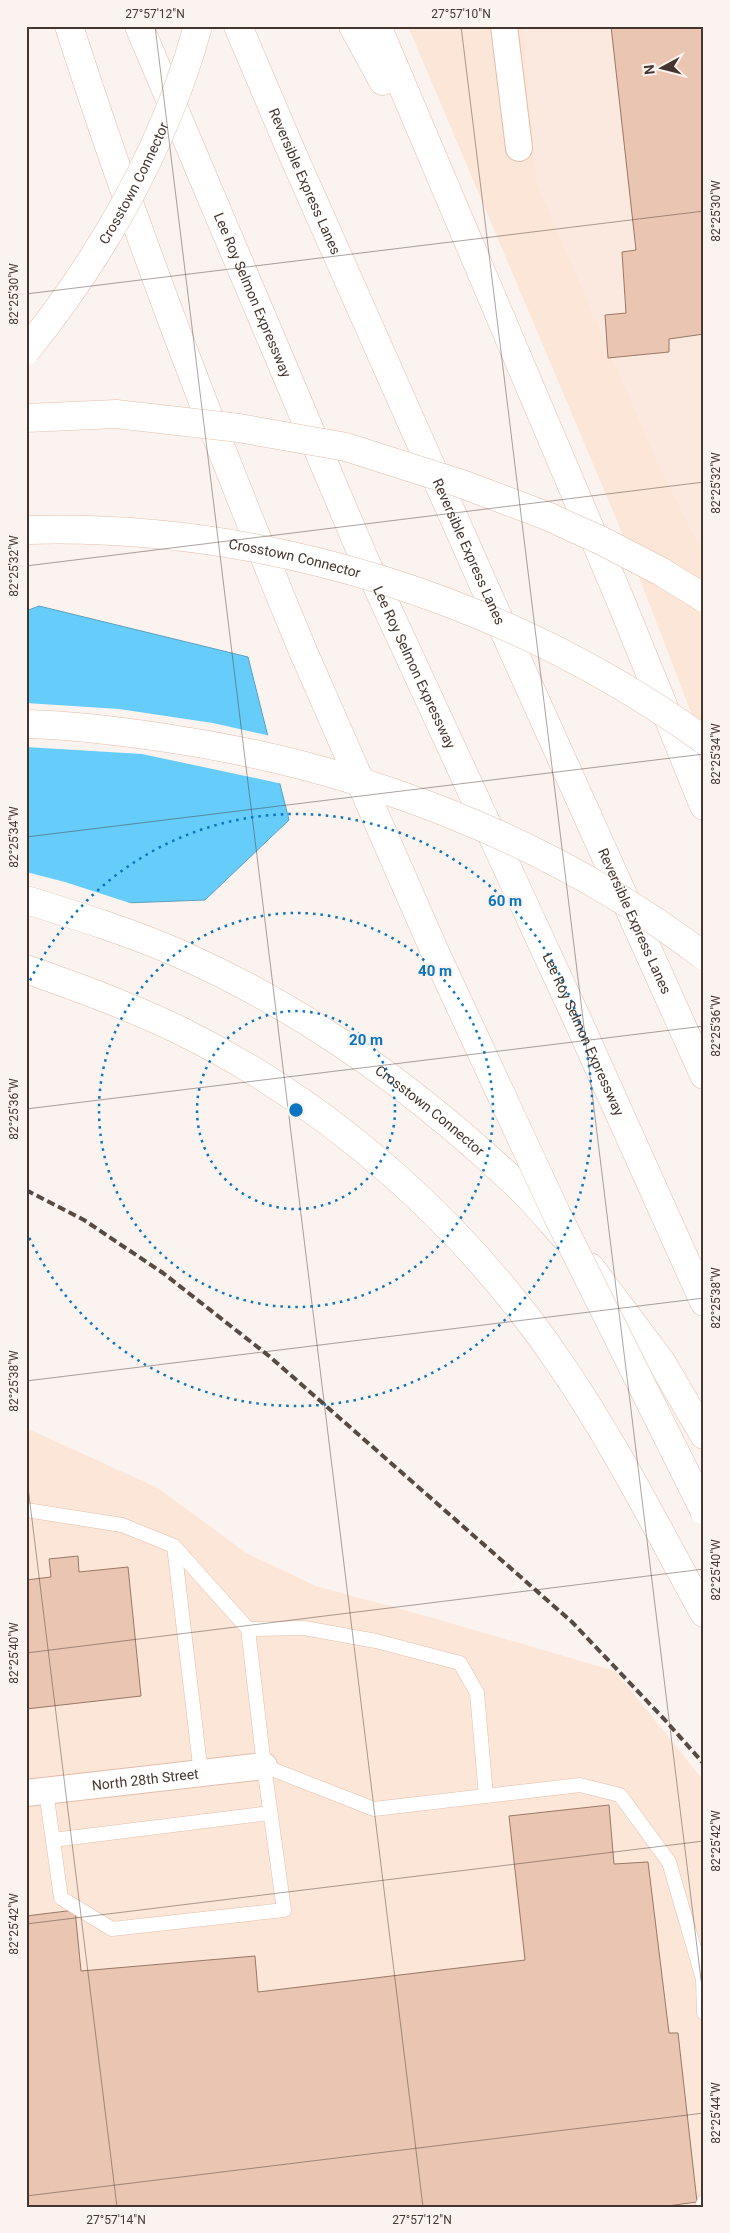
<svg xmlns="http://www.w3.org/2000/svg" width="730" height="2233" font-family="Roboto,sans-serif">
  <rect width="100%" height="100%" fill="#fbf3ef"/>
  <!-- industrial -->
  <g fill="#fce6d8">
    <path d="M 408,26 L 704,26 L 704,746 L 621,530 Z"/>
    <path d="M 26,1428 L 158,1488 L 246,1553 L 316,1586 L 433,1618 L 615,1671 L 704,1781 L 704,2207 L 26,2207 Z"/>
  </g>
  <!-- built -->
  <path fill="#fbe9df" d="M 523,26 L 704,26 L 704,555 L 660,468 L 537,184 Z"/>
  <!-- water -->
  <path fill="#66cdfb" stroke="#5ca0be" d="M 39,606 L 248,657 L 289,820 L 205,900 L 125,903 L 26,877 L 26,611 Z"/>
  <!-- pier -->
  <g fill="#fbf3ef">
    <path d="M 26,703 L 119,709 L 213,723 L 271,736 L 283,784 L 142,754 L 26,747 Z"/>
    <path d="M 26,872 L 65,882 L 136,905 L 124,905 L 26,880 Z"/>
  </g>
  <!-- building -->
  <g fill="#e9c5b2" stroke="#997866">
    <path d="M 611,26 L 704,26 L 704,334 L 669,339 L 669,352 L 608,358 L 605,315 L 626,313 L 622,252 L 636,250 Z"/>
    <path d="M 78,1556 L 79,1572 L 128,1567 L 141,1696 L 26,1709 L 26,1580 L 51,1577 L 49,1559 Z"/>
    <path d="M 609,1805 L 614,1864 L 648,1862 L 669,2033 L 678,2033 L 697,2202 L 660,2207 L 26,2207 L 26,1916 L 75,1910 L 81,1971 L 255,1956 L 258,1992 L 525,1960 L 509,1816 Z"/>
  </g>
  <g fill="none" stroke-linecap="round" stroke-linejoin="round">
    <defs>
      <g id="service">
        <path d="M 26,1510 L 122,1525 L 174,1546 L 201,1774"/>
        <path d="M 248,1629 L 304,1628 L 376,1641 L 460,1663 L 477,1693 L 486,1796"/>
        <path d="M 264,1766 L 374,1809 L 580,1785 L 620,1795 L 669,1862 L 703,1979 L 704,2013"/>
        <path d="M 46,1791 L 61,1898 L 112,1929 L 284,1910 L 264,1766 L 248,1629 L 174,1546"/>
        <path d="M 53,1840 L 270,1813"/>
        <path d="M 702,2207 L 704,2202"/>
      </g>
      <g id="minor">
        <path d="M 504,26 L 519,148"/>
        <path id="s1" d="M 26,1793 L 264,1766"/>
      </g>
      <g id="motorway">
        <path d="M 69,26 C 137,238 218,446 303,651"/>
        <path id="s2" d="M 139,26 L 363,556 L 577,1019 L 704,1302"/>
        <path id="s3" d="M 238,26 L 289,146 L 493,606 L 704,1075"/>
        <path d="M 353,26 L 383,81"/>
        <path d="M 377,26 L 619,597 L 704,806"/>
        <path id="s4" d="M 26,900 C 78,916 130,932 180,954 C 302,1008 415,1089 512,1180 C 531,1197 547,1217 564,1236"/>
        <path d="M 26,969 C 80,988 132,1007 183,1032 C 334,1107 467,1226 561,1365 C 615,1444 658,1530 704,1613"/>
        <path d="M 590,1267 L 662,1363 L 704,1435"/>
      </g>
    </defs>
    <!-- service casing -->
    <use href="#service" stroke="#e2beab" stroke-width="15"/>
    <!-- minor casing -->
    <use href="#minor" stroke="#e2beab" stroke-width="28"/>
    <!-- motorway casing -->
    <use href="#motorway" stroke="#e2beab" stroke-width="29"/>
    <!-- service -->
    <use href="#service" stroke="#fff" stroke-width="14"/>
    <!-- minor -->
    <use href="#minor" stroke="#fff" stroke-width="26"/>
    <!-- motorway -->
    <use href="#motorway" stroke="#fff" stroke-width="28"/>
    <!-- rail -->
    <path stroke="#574a42" stroke-width="4" stroke-dasharray="8 4" stroke-linecap="butt" d="M 26,1190 L 84,1220 L 163,1273 L 269,1356 L 572,1622 L 665,1720 L 704,1764"/>
    <defs>
      <g id="motorway-bridge">
        <path id="s5" d="M 26,351 C 103,255 165,146 198,26"/>
        <path d="M 26,418 L 116,414 L 239,428 L 346,447 L 462,484 L 547,516 L 602,541 L 660,571 L 704,598"/>
        <path id="s6" d="M 26,530 C 266,523 509,600 704,740"/>
        <path d="M 303,651 L 435,952 L 557,1215 L 704,1510"/>
        <path d="M 26,724 C 73,725 119,731 166,738 C 358,766 548,838 704,956"/>
      </g>
    </defs>
    <!-- motorway-bridge casing -->
    <use href="#motorway-bridge" stroke="#e2beab" stroke-width="29" stroke-linecap="butt"/>
    <!-- motorway-bridge -->
    <use href="#motorway-bridge" stroke="#fff" stroke-width="28"/>
  </g>
  <!-- ticks -->
  <path fill="none" stroke="#44362e" stroke-width="1" stroke-opacity="0.45" d="M 155,26 L 423,2207M 461,26 L 704,2004M 26,294 L 704,211M 26,566 L 704,482M 26,837 L 704,754M 26,1109 L 704,1026M 26,1381 L 704,1298M 26,1471 L 117,2207M 26,1653 L 704,1569M 26,1924 L 704,1841M 26,2196 L 704,2113"/>
  <!-- distance rings -->
  <g fill="none" stroke="#0a74bf" stroke-width="2.5" stroke-dasharray="2.5 5">
    <circle cx="296" cy="1110" r="99"/>
    <circle cx="296" cy="1110" r="197"/>
    <path d="M27 987A296 296 0 1 1 27 1233"/>
  </g>
  <g text-anchor="middle" dominant-baseline="central" stroke-width="5" stroke-linejoin="round" paint-order="stroke">
    <!-- street labels -->
    <g font-size="14" fill="#44362e" stroke="#fbf3ef">
      <text stroke="none"><textPath href="#s3" startOffset="169">Reversible Express Lanes</textPath></text>
      <text stroke="none"><textPath href="#s5" startOffset="200">Crosstown Connector</textPath></text>
      <text stroke="none"><textPath href="#s2" startOffset="292">Lee Roy Selmon Expressway</textPath></text>
      <text stroke="none"><textPath href="#s3" startOffset="574">Reversible Express Lanes</textPath></text>
      <text stroke="none"><textPath href="#s6" startOffset="271">Crosstown Connector</textPath></text>
      <text stroke="none"><textPath href="#s2" startOffset="698">Lee Roy Selmon Expressway</textPath></text>
      <text stroke="none"><textPath href="#s3" startOffset="979">Reversible Express Lanes</textPath></text>
      <text stroke="none"><textPath href="#s2" startOffset="1102">Lee Roy Selmon Expressway</textPath></text>
      <text stroke="none"><textPath href="#s4" startOffset="459">Crosstown Connector</textPath></text>
      <text stroke="none"><textPath href="#s1" startOffset="120">North 28th Street</textPath></text>
    </g>
  </g>
  <circle cx="296" cy="1110" r="8" fill="#0a74bf" stroke="#fbf3ef" stroke-width="2.5"/>
  <g font-size="15" text-anchor="middle" font-weight="bold" fill="#0a74bf" stroke="#fbf3ef" stroke-width="5" stroke-linejoin="round" paint-order="stroke">
    <text x="505" y="906">60 m</text>
    <text x="435" y="976">40 m</text>
    <text x="366" y="1045">20 m</text>
  </g>
  <!-- border -->
  <rect width="730" height="2233" fill="none" stroke="#fbf3ef" stroke-width="55"/>
  <!-- north arrow -->
  <g transform="translate(662 68) rotate(263)" stroke="#fbf3ef" stroke-width="4" paint-order="stroke">
  <path d="M0-4L9 19L0 12L-9 19Z" fill="#44362e"/>
  <text y="-8" font-size="14" font-weight="bold" text-anchor="middle" fill="#44362e">N</text>
  </g>
  <rect x="28" y="28" width="674" height="2178" fill="none" stroke="#44362e" stroke-width="2"/>
  <g font-size="12" text-anchor="middle" fill="#44362e">
    <text x="155" y="18">27°57'12"N</text>
    <text x="461" y="18">27°57'10"N</text>
    <text transform="translate(716 211) rotate(-90)" y="4">82°25'30"W</text>
    <text transform="translate(14 294) rotate(-90)" y="4">82°25'30"W</text>
    <text transform="translate(716 483) rotate(-90)" y="4">82°25'32"W</text>
    <text transform="translate(14 566) rotate(-90)" y="4">82°25'32"W</text>
    <text transform="translate(716 754) rotate(-90)" y="4">82°25'34"W</text>
    <text transform="translate(14 837) rotate(-90)" y="4">82°25'34"W</text>
    <text transform="translate(716 1026) rotate(-90)" y="4">82°25'36"W</text>
    <text transform="translate(14 1109) rotate(-90)" y="4">82°25'36"W</text>
    <text transform="translate(716 1298) rotate(-90)" y="4">82°25'38"W</text>
    <text transform="translate(14 1381) rotate(-90)" y="4">82°25'38"W</text>
    <text transform="translate(716 1570) rotate(-90)" y="4">82°25'40"W</text>
    <text transform="translate(14 1653) rotate(-90)" y="4">82°25'40"W</text>
    <text transform="translate(716 1841) rotate(-90)" y="4">82°25'42"W</text>
    <text transform="translate(14 1924) rotate(-90)" y="4">82°25'42"W</text>
    <text transform="translate(716 2113) rotate(-90)" y="4">82°25'44"W</text>
    <text x="116" y="2224">27°57'14"N</text>
    <text x="422" y="2224">27°57'12"N</text>
  </g>
</svg>
